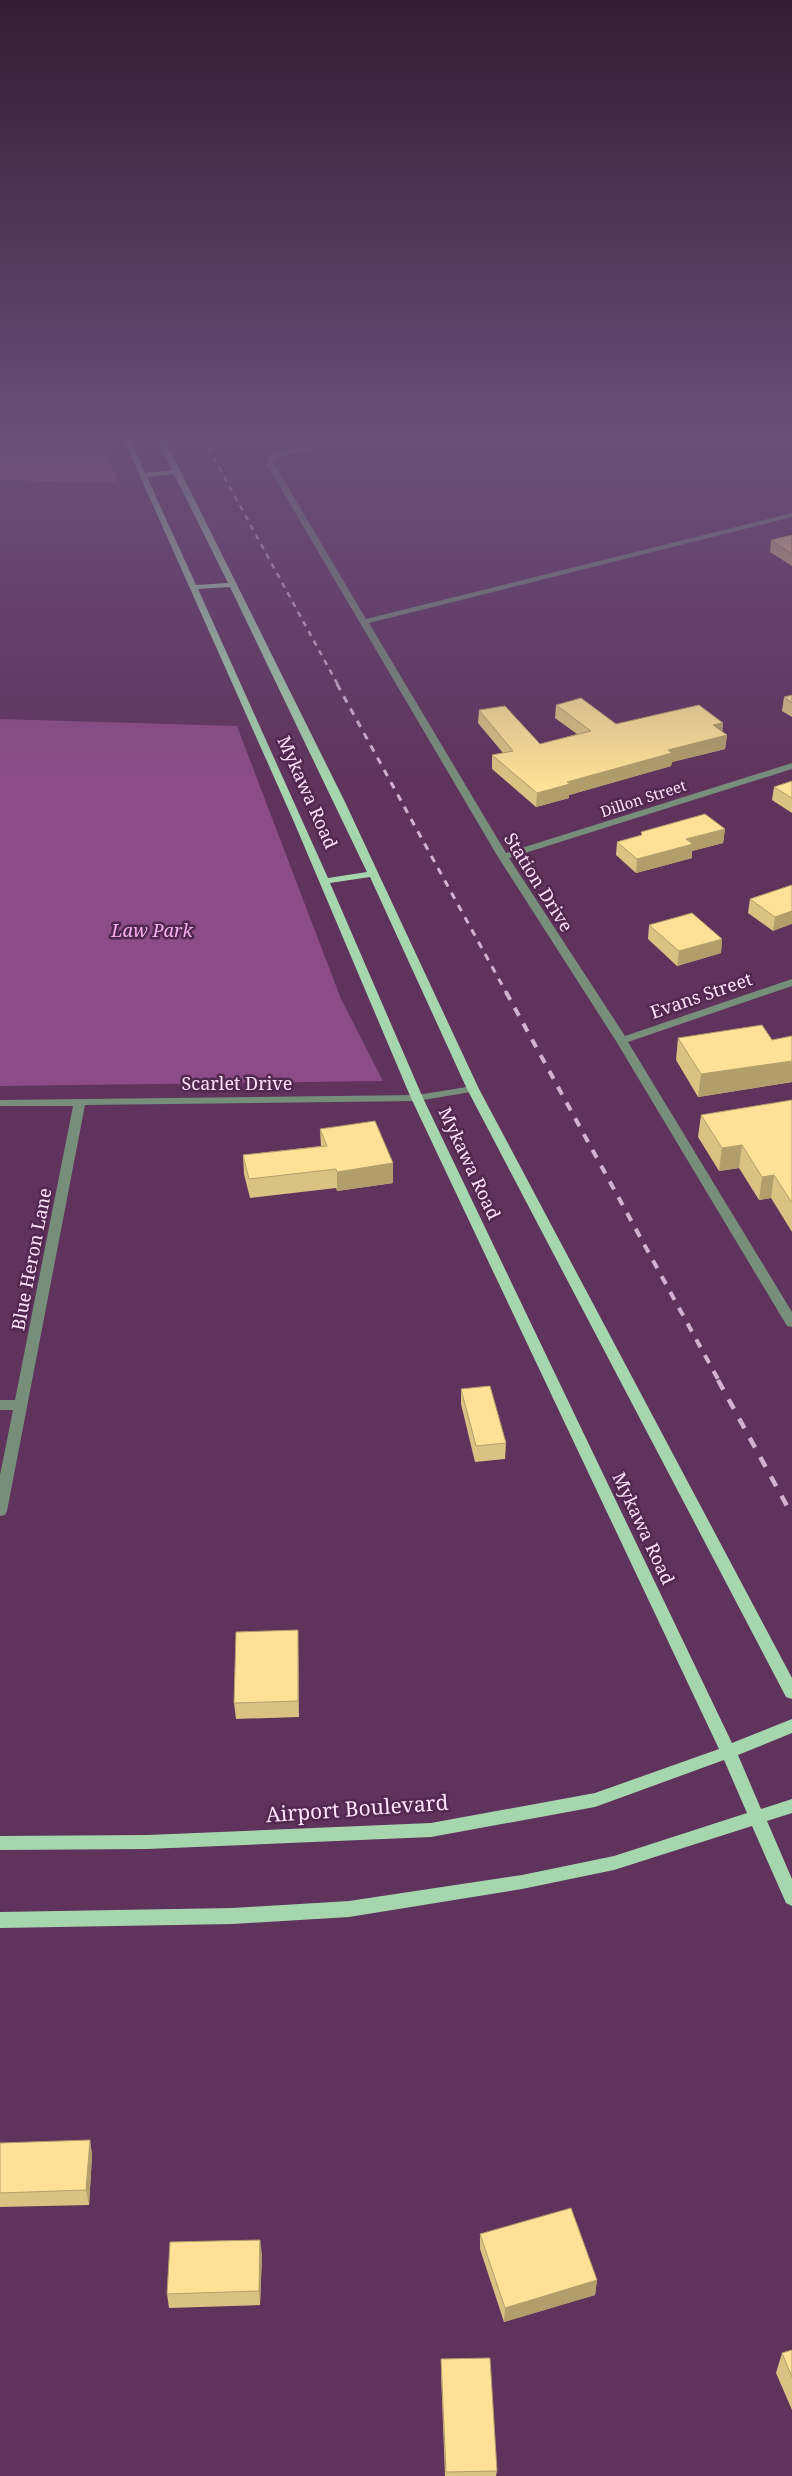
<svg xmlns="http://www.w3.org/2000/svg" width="792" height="2476" font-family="'Noto Serif',serif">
  <rect width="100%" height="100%" fill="#5f335c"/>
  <!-- green -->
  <path fill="#8c4c87" d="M 0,719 L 237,726 L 341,999 L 383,1081 L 0,1086 Z"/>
  <!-- forest -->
  <path fill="#975493" d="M 0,438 L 100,438 L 119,483 L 0,480 Z"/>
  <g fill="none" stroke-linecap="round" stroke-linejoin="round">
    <!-- minor -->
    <g fill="#778e7b" fill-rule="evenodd">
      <path d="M 344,438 L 358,438 L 285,455 L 275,459 L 275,465 L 366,619 L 792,513 L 792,517 L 369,623 L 506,853 L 792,763 L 792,769 L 509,858 L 625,1036 L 792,979 L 792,986 L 628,1042 L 792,1312 L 792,1327 L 787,1326 L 616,1041 L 498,857 L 267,465 L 270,457 L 283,451 Z"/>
      <path d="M 473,1086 L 479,1089 L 477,1091 L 417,1101 L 85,1105 L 7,1511 L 5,1515 L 0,1516 L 0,1475 L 13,1410 L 0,1410 L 0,1400 L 15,1400 L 73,1106 L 0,1106 L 0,1100 L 417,1095 Z"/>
    </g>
    <!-- major -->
    <path fill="#a6d6ae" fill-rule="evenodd" d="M 123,438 L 130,438 L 145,473 L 172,470 L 157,438 L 164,438 L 345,802 L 479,1089 L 792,1678 L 792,1699 L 786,1697 L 467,1089 L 370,877 L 330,883 L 423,1098 L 732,1743 L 792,1719 L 792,1733 L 738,1755 L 761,1809 L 792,1799 L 792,1813 L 767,1821 L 792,1879 L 792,1906 L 786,1903 L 752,1826 L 614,1870 L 522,1889 L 349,1917 L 233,1924 L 0,1928 L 0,1912 L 233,1908 L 349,1901 L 522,1875 L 614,1856 L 747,1813 L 724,1760 L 595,1807 L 431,1837 L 147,1849 L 0,1850 L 0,1836 L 147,1835 L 431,1823 L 595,1793 L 719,1749 L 411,1098 L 294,822 ZM 174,474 L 228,583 L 196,585 L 147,477 ZM 230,587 L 367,872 L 328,878 L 198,589 Z"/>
    <!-- rail-far3 -->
    <path stroke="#d2b2cf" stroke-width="2.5" stroke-dasharray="5.5 5.5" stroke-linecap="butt" d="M 203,438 L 338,685"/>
    <!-- rail-far2 -->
    <path stroke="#d2b2cf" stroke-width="3" stroke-dasharray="7 7" stroke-linecap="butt" d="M 337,684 L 507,994"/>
    <!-- rail-far1 -->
    <path stroke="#d2b2cf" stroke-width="4" stroke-dasharray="9 9" stroke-linecap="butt" d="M 506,992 L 719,1381"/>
    <!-- rail -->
    <path stroke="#d2b2cf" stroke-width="4.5" stroke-dasharray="11 11" stroke-linecap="butt" d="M 718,1380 L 792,1515"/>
  </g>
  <!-- wall -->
  <g fill="#dac282">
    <path d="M 792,535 L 792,566 L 770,552 L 771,540 Z"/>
    <path d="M 792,695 L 792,717 L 782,711 L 784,697 Z"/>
    <path d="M 556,705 L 616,724 L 723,723 L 722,732 L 727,735 L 725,749 L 672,762 L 671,766 L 569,795 L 569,798 L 536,807 L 492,769 L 492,755 L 503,753 L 478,723 L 479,710 L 540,744 L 577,734 L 555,718 Z"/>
    <path d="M 792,781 L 792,813 L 772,800 L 774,787 Z"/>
    <path d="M 725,829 L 723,843 L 692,851 L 692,858 L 636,873 L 616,855 L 617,842 L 641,835 L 641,832 Z"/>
    <path d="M 792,885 L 773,931 L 748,913 L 750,899 Z"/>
    <path d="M 649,925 L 722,939 L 721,953 L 677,966 L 648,939 Z"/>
    <path d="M 792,1036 L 792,1082 L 698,1097 L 676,1060 L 678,1038 L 772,1040 Z"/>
    <path d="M 792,1100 L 792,1232 L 771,1198 L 759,1200 L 739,1168 L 719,1171 L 698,1137 L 701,1115 Z"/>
    <path d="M 320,1129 L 393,1183 L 337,1191 L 336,1188 L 250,1198 L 244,1174 L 243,1155 L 321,1146 Z"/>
    <path d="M 461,1389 L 506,1443 L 505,1459 L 475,1462 L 461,1404 Z"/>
    <path d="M 298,1630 L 299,1717 L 236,1719 L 234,1703 Z"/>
    <path d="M 90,2140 L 92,2155 L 89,2205 L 0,2207 L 0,2146 Z"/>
    <path d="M 480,2234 L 597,2280 L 595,2295 L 504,2322 L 480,2249 Z"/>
    <path d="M 262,2254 L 260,2305 L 169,2308 L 167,2294 Z"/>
    <path d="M 792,2350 L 792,2410 L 776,2373 L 782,2353 Z"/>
    <path d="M 441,2359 L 497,2471 L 496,2476 L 445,2476 L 441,2373 Z"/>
  </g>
  <!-- shaded-wall -->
  <g fill="#b19e6a">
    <path d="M 723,723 L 722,736 L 713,725 Z"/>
    <path d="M 727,735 L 725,749 L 672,762 L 671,766 L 569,795 L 569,798 L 536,807 L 537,793 L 567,782 L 668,750 Z"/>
    <path d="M 725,829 L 723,843 L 692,851 L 692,858 L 636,873 L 637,859 L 686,839 Z"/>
    <path d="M 792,911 L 792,924 L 773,931 L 775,917 Z"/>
    <path d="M 722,939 L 721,953 L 677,966 L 679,951 Z"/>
    <path d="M 792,1061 L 792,1082 L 698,1097 L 701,1074 Z"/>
    <path d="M 742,1145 L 739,1168 L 719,1171 L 722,1148 Z"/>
    <path d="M 393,1163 L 393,1183 L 337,1191 L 337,1172 Z"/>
    <path d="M 774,1175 L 771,1198 L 759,1200 L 762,1177 Z"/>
    <path d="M 298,1630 L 298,1646 L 299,1717 L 298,1701 Z"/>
    <path d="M 90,2140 L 92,2155 L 89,2205 L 86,2190 Z"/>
    <path d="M 260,2240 L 262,2254 L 260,2305 L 259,2291 Z"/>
    <path d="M 597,2280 L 595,2295 L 504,2322 L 505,2308 Z"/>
  </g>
  <!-- building -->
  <g fill="#fde197" stroke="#b19e6a">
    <path d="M 792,535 L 792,554 L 771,540 Z"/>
    <path d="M 792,695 L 792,703 L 784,697 Z"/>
    <path d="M 581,698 L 616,724 L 699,705 L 723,723 L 713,725 L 727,735 L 668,750 L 672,753 L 567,782 L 570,784 L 537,793 L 492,755 L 513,751 L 479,710 L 505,706 L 540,744 L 591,731 L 556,705 Z"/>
    <path d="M 792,781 L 792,798 L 774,787 Z"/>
    <path d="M 705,814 L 725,829 L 686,839 L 693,844 L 637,859 L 617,842 L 642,835 L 641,832 Z"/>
    <path d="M 792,885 L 792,911 L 775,917 L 750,899 Z"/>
    <path d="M 692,913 L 722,939 L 679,951 L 649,925 Z"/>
    <path d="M 762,1025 L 772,1040 L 792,1036 L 792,1061 L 701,1074 L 678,1038 Z"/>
    <path d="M 792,1100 L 792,1203 L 774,1175 L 762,1177 L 742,1145 L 722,1148 L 701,1115 Z"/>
    <path d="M 375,1121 L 393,1163 L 337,1172 L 336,1169 L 249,1179 L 243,1155 L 327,1146 L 320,1129 Z"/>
    <path d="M 490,1386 L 506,1443 L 476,1446 L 461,1389 Z"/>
    <path d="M 298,1630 L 298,1701 L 234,1703 L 236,1632 Z"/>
    <path d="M 90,2140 L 86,2190 L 0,2193 L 0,2143 Z"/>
    <path d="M 571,2208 L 597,2280 L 505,2308 L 480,2234 Z"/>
    <path d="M 260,2240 L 259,2291 L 167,2294 L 170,2242 Z"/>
    <path d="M 792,2350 L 792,2377 L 782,2353 Z"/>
    <path d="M 490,2358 L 497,2471 L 446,2472 L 441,2359 Z"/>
  </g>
  <!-- sky -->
  <linearGradient id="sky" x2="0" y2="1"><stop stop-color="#341c33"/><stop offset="0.56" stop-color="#695078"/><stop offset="1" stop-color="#695078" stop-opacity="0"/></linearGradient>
  <rect width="792" height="785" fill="url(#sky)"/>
  <g text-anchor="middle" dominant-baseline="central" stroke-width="5" stroke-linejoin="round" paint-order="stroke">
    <!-- far-street labels -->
    <g font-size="15" fill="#fde2fa" stroke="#532850">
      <text transform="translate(643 798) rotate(-18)">Dillon Street</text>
    </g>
    <!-- street labels -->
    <g font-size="18" fill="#fde2fa" stroke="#532850">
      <text transform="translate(308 792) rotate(66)">Mykawa Road</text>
      <text transform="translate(539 882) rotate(58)">Station Drive</text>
      <text transform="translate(701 995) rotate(-19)">Evans Street</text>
      <text x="237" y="1083">Scarlet Drive</text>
      <text transform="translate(470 1163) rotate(65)">Mykawa Road</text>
      <text transform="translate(31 1259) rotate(-79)">Blue Heron Lane</text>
      <text transform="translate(644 1528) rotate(65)">Mykawa Road</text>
    </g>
    <!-- park labels -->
    <g font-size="18" font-style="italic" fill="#fab0f4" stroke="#532850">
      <text x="152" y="930">Law Park</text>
    </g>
    <!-- near-street labels -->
    <g font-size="21" fill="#fde2fa" stroke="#532850">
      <text transform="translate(357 1808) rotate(-4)">Airport Boulevard</text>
    </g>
  </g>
</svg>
